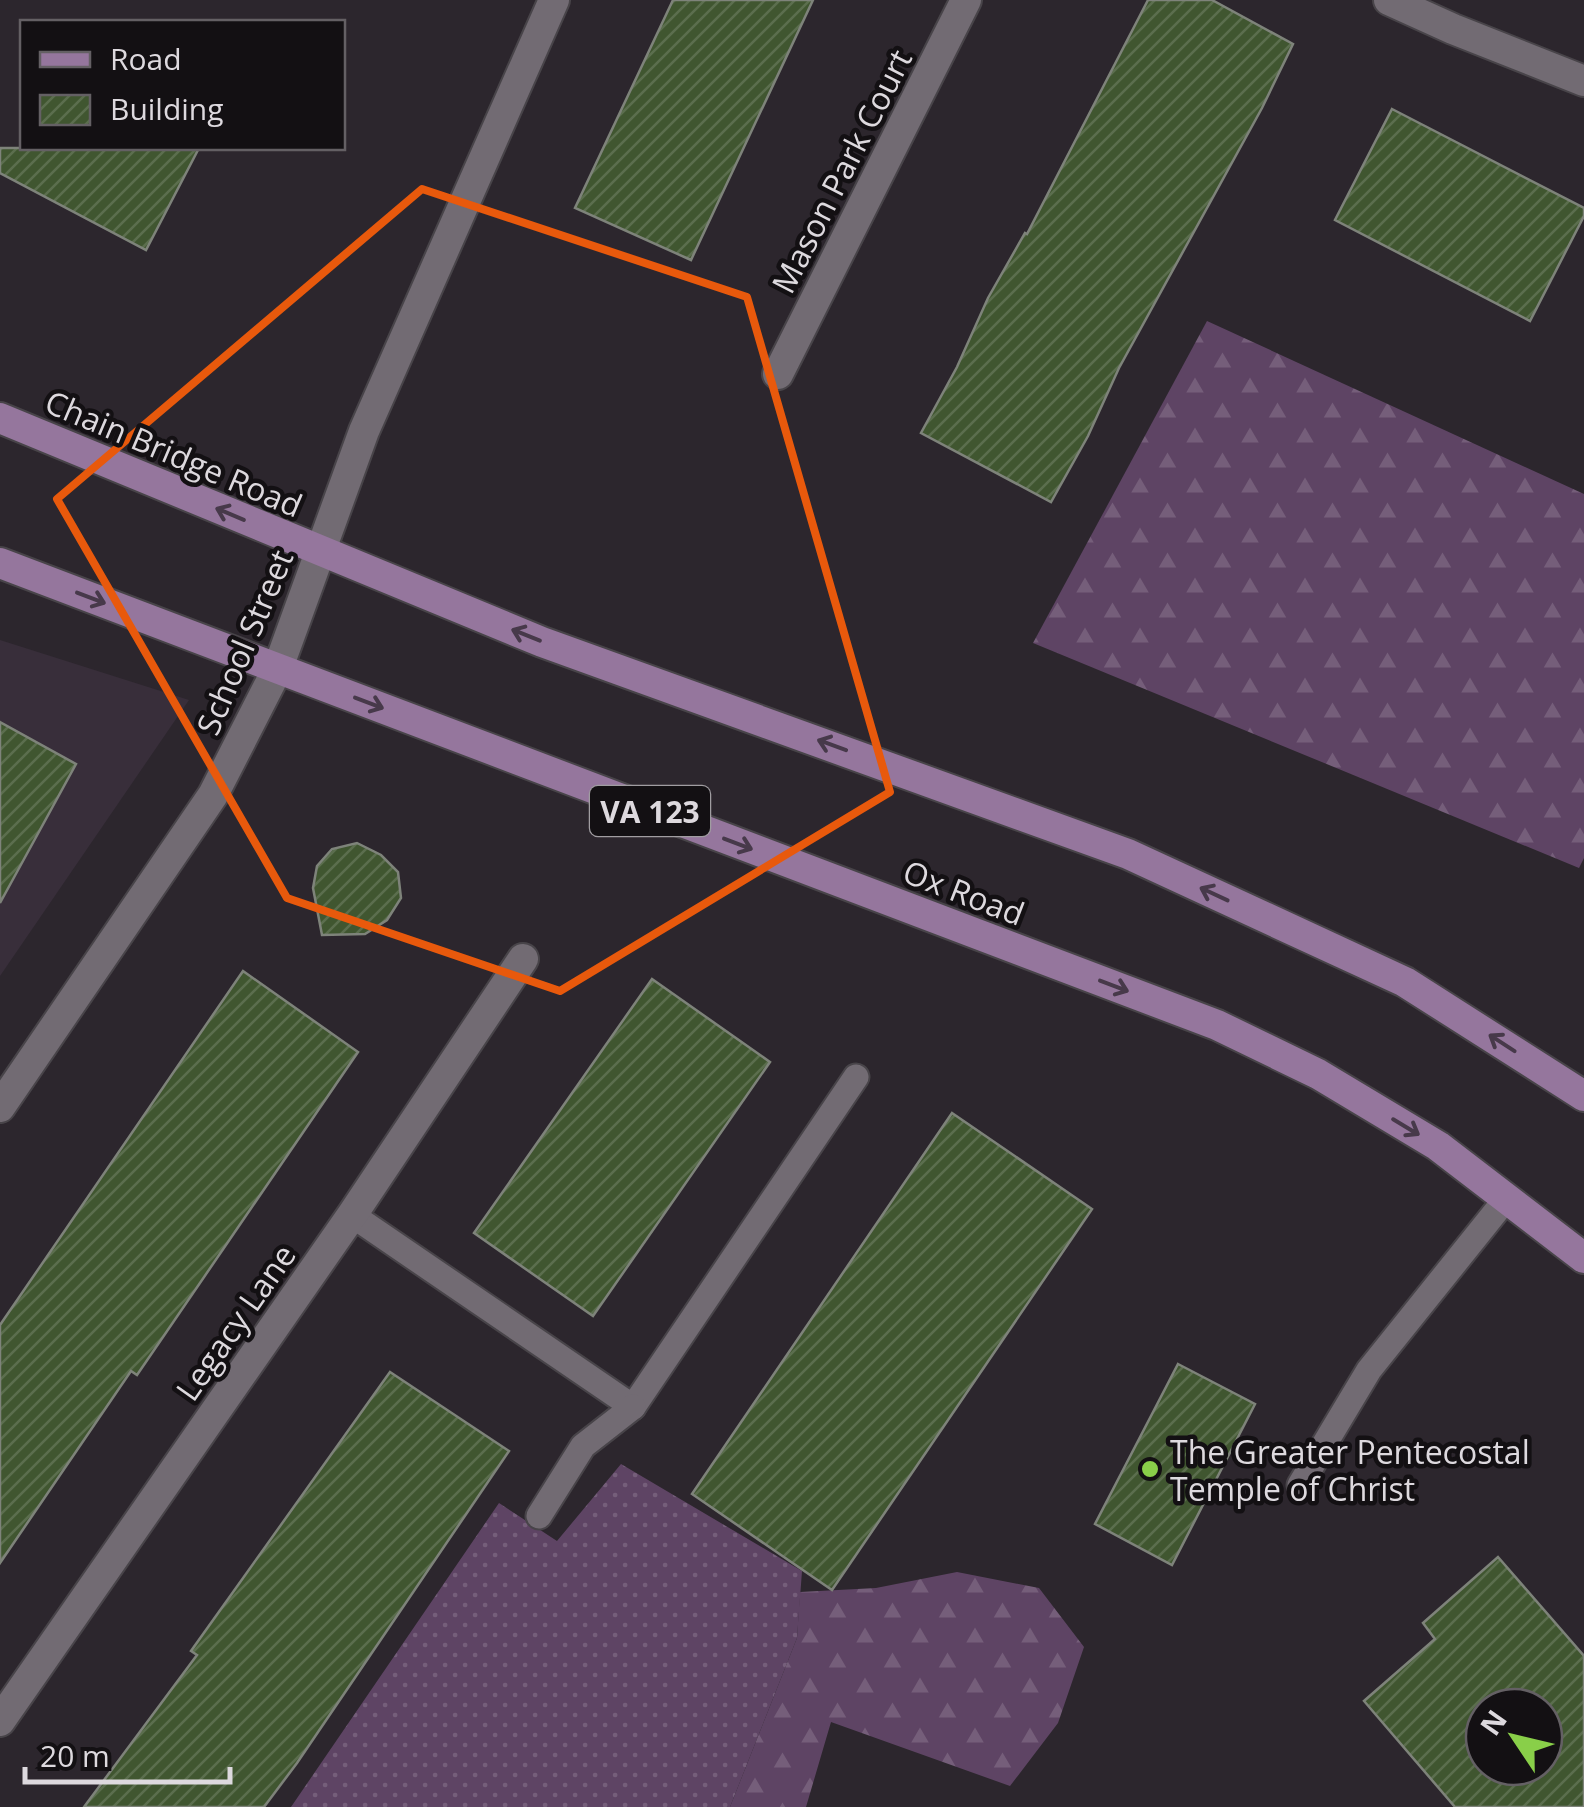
<svg xmlns="http://www.w3.org/2000/svg" width="1584" height="1807" font-family="'Open Sans',sans-serif">
  <defs>
    <pattern id="grass-dots" width="8" height="8" patternUnits="userSpaceOnUse" patternTransform="scale(2.5)"><rect width="8" height="8" fill="#5e4464"/><path d="M2 2h.1M6 6h.1" fill="none" stroke="#755e7a" stroke-width="1.8" stroke-linecap="round"/></pattern>
    <pattern id="forest-firs" width="22" height="20" patternUnits="userSpaceOnUse" patternTransform="scale(2.5)"><rect width="22" height="20" fill="#5e4464"/><path d="M5 1l3.5 6h-7zM16 11l3.5 6h-7z" fill="#755e7a"/></pattern>
    <pattern id="building-hatch" width="6" height="6" patternUnits="userSpaceOnUse" patternTransform="scale(2.5)"><rect width="6" height="6" fill="#405630"/><path d="M-1 1l2-2M0 6l6-6M5 7l2-2" fill="none" stroke="#5b6e4e"/></pattern>
  </defs>
  <rect width="100%" height="100%" fill="#2c262d"/>
  <!-- built -->
  <path fill="#382e3a" d="M 0,640 L 189,700 L 0,976 Z"/>
  <!-- grass -->
  <path fill="url(#grass-dots)" d="M 621,1464 L 802,1571 L 797,1638 L 730,1807 L 291,1807 L 499,1503 L 557,1541 Z"/>
  <!-- forest -->
  <g fill="url(#forest-firs)">
    <path d="M 1207,321 L 1584,494 L 1584,858 L 1579,868 L 1033,643 Z"/>
    <path d="M 957,1572 L 1039,1588 L 1084,1647 L 1058,1723 L 1010,1786 L 831,1722 L 806,1807 L 730,1807 L 797,1638 L 800,1592 L 876,1588 Z"/>
  </g>
  <!-- building -->
  <g fill="url(#building-hatch)" stroke="#7e837a" stroke-width="2.5" fill-rule="evenodd">
    <path d="M 673,0 L 813,0 L 691,260 L 575,208 Z"/>
    <path d="M 1148,0 L 1212,0 L 1293,44 L 1262,108 L 1119,368 L 1088,436 L 1051,502 L 921,433 L 957,367 L 988,298 L 1025,233 L 1027,234 Z"/>
    <path d="M 1392,109 L 1584,208 L 1584,216 L 1530,321 L 1335,220 Z"/>
    <path d="M 0,148 L 199,148 L 146,250 L 0,173 Z"/>
    <path d="M 0,722 L 76,764 L 0,903 Z"/>
    <path d="M 357,843 L 381,855 L 398,872 L 401,898 L 387,920 L 365,934 L 322,935 L 313,888 L 317,866 L 332,849 Z"/>
    <path d="M 243,971 L 358,1052 L 137,1375 L 131,1371 L 0,1563 L 0,1325 Z"/>
    <path d="M 652,979 L 770,1062 L 593,1316 L 474,1233 Z"/>
    <path d="M 952,1113 L 1092,1209 L 832,1590 L 692,1494 Z"/>
    <path d="M 1178,1364 L 1255,1404 L 1172,1565 L 1095,1524 Z"/>
    <path d="M 390,1372 L 509,1451 L 297,1763 L 264,1807 L 84,1807 L 197,1655 L 191,1651 Z"/>
    <path d="M 1498,1557 L 1584,1656 L 1584,1807 L 1455,1807 L 1364,1701 L 1435,1639 L 1423,1623 ZM 1484,1707 L 1544,1707 L 1544,1767 L 1484,1767 Z"/>
  </g>
  <g fill="none" stroke-linecap="round" stroke-linejoin="round">
    <defs>
      <g id="service">
        <path d="M 352,1215 L 633,1407 L 856,1077"/>
        <path d="M 1300,1485 L 1369,1370 L 1506,1199"/>
        <path d="M 539,1516 L 583,1446 L 633,1407"/>
      </g>
      <g id="minor">
        <path d="M 1389,0 L 1453,29 L 1584,81"/>
        <path d="M 778,374 L 966,0"/>
        <path d="M 0,1107 L 213,795 L 278,668 L 364,431 L 554,0"/>
        <path d="M 0,1721 L 352,1215 L 523,959"/>
      </g>
      <g id="primary">
        <path d="M 0,418 L 542,642 L 1128,854 L 1405,982 L 1584,1096"/>
        <path d="M 0,563 L 1217,1025 L 1318,1074 L 1438,1146 L 1584,1258"/>
      </g>
    </defs>
    <!-- service casing -->
    <use href="#service" stroke="#484449" stroke-width="29"/>
    <!-- minor casing -->
    <use href="#minor" stroke="#484449" stroke-width="34"/>
    <!-- primary casing -->
    <use href="#primary" stroke="#484449" stroke-width="34"/>
    <!-- service -->
    <use href="#service" stroke="#726b73" stroke-width="25"/>
    <!-- minor -->
    <use href="#minor" stroke="#726b73" stroke-width="30"/>
    <!-- primary -->
    <use href="#primary" stroke="#95769d" stroke-width="30"/>
  </g>
  <!-- one-way arrows -->
  <defs><path id="oneway-shaft" d="M-6 0H5M1.5-3L5.5 0L1.5 3" fill="none" stroke-width="1.6" stroke-linecap="round" stroke-linejoin="round" transform="scale(2.5)"/></defs>
  <g stroke="#47394a">
    <use href="#oneway-shaft" transform="translate(230 514) rotate(-157)"/>
    <use href="#oneway-shaft" transform="translate(91 598) rotate(21)"/>
    <use href="#oneway-shaft" transform="translate(526 635) rotate(-158)"/>
    <use href="#oneway-shaft" transform="translate(369 703) rotate(21)"/>
    <use href="#oneway-shaft" transform="translate(832 745) rotate(-160)"/>
    <use href="#oneway-shaft" transform="translate(738 844) rotate(21)"/>
    <use href="#oneway-shaft" transform="translate(1214 894) rotate(-155)"/>
    <use href="#oneway-shaft" transform="translate(1114 986) rotate(21)"/>
    <use href="#oneway-shaft" transform="translate(1502 1043) rotate(-147)"/>
    <use href="#oneway-shaft" transform="translate(1406 1127) rotate(31)"/>
  </g>
  <!-- marked area -->
  <path fill="none" stroke="#e8590c" stroke-width="8" stroke-linejoin="round" d="M 422,189 L 747,297 L 890,792 L 560,991 L 287,898 L 57,499 Z"/>
  <!-- markers -->
  <circle fill="#89cf49" stroke="#131013" stroke-width="4" cx="1150" cy="1469" r="10"/>
  <g text-anchor="middle" dominant-baseline="central" stroke-width="9" stroke-linejoin="round" paint-order="stroke">
    <!-- shield labels -->
    <rect fill="#131013" stroke="#a09da1" stroke-width="2.5" x="590" y="786" width="120" height="50" rx="8"/>
    <g font-size="30" font-weight="bold" fill="#ddd9de">
      <text x="650" y="811">VA 123</text>
    </g>
    <!-- street labels -->
    <g font-size="32" fill="#ddd9de" stroke="#131013">
      <text transform="translate(841 171) rotate(-63)">Mason Park Court</text>
      <text transform="translate(174 453) rotate(23)">Chain Bridge Road</text>
      <text transform="translate(244 642) rotate(-67)">School Street</text>
      <text transform="translate(964 892) rotate(21)">Ox Road</text>
      <text transform="translate(235 1322) rotate(-55)">Legacy Lane</text>
    </g>
    <!-- poi labels -->
    <g font-size="32" fill="#ddd9de" stroke="#131013" text-anchor="start">
      <text x="1170" y="1451">The Greater Pentecostal<tspan x="1170" dy="37">Temple of Christ</tspan></text>
    </g>
  </g>
  <!-- legend -->
  <rect x="20" y="20" width="325" height="130" fill="#131013" stroke="#646064" stroke-width="2.5"/>
  <rect x="40" y="52" width="50" height="15" fill="#95769d" stroke="#646064" stroke-width="2.5"/>
  <text x="110" y="70" font-size="30" fill="#ddd9de">Road</text>
  <rect x="40" y="95" width="50" height="30" fill="url(#building-hatch)" stroke="#646064" stroke-width="2.5"/>
  <text x="110" y="120" font-size="30" fill="#ddd9de">Building</text>
  <!-- north arrow -->
  <g transform="translate(1514 1737) rotate(305)"><circle r="48" fill="#131013" stroke="#646064" stroke-width="2.5"/>
  <path d="M0-8L18 38L0 25L-18 38Z" fill="#89cf49"/>
  <text y="-15" font-size="28" font-weight="bold" text-anchor="middle" fill="#ddd9de">N</text>
  </g>
  <!-- scale -->
  <path d="M25 1767v15h205v-15" fill="none" stroke="#ddd9de" stroke-width="5"/>
  <text x="40" y="1767" font-size="30" fill="#ddd9de" stroke="#131013" stroke-width="8" paint-order="stroke">20 m</text>
</svg>
